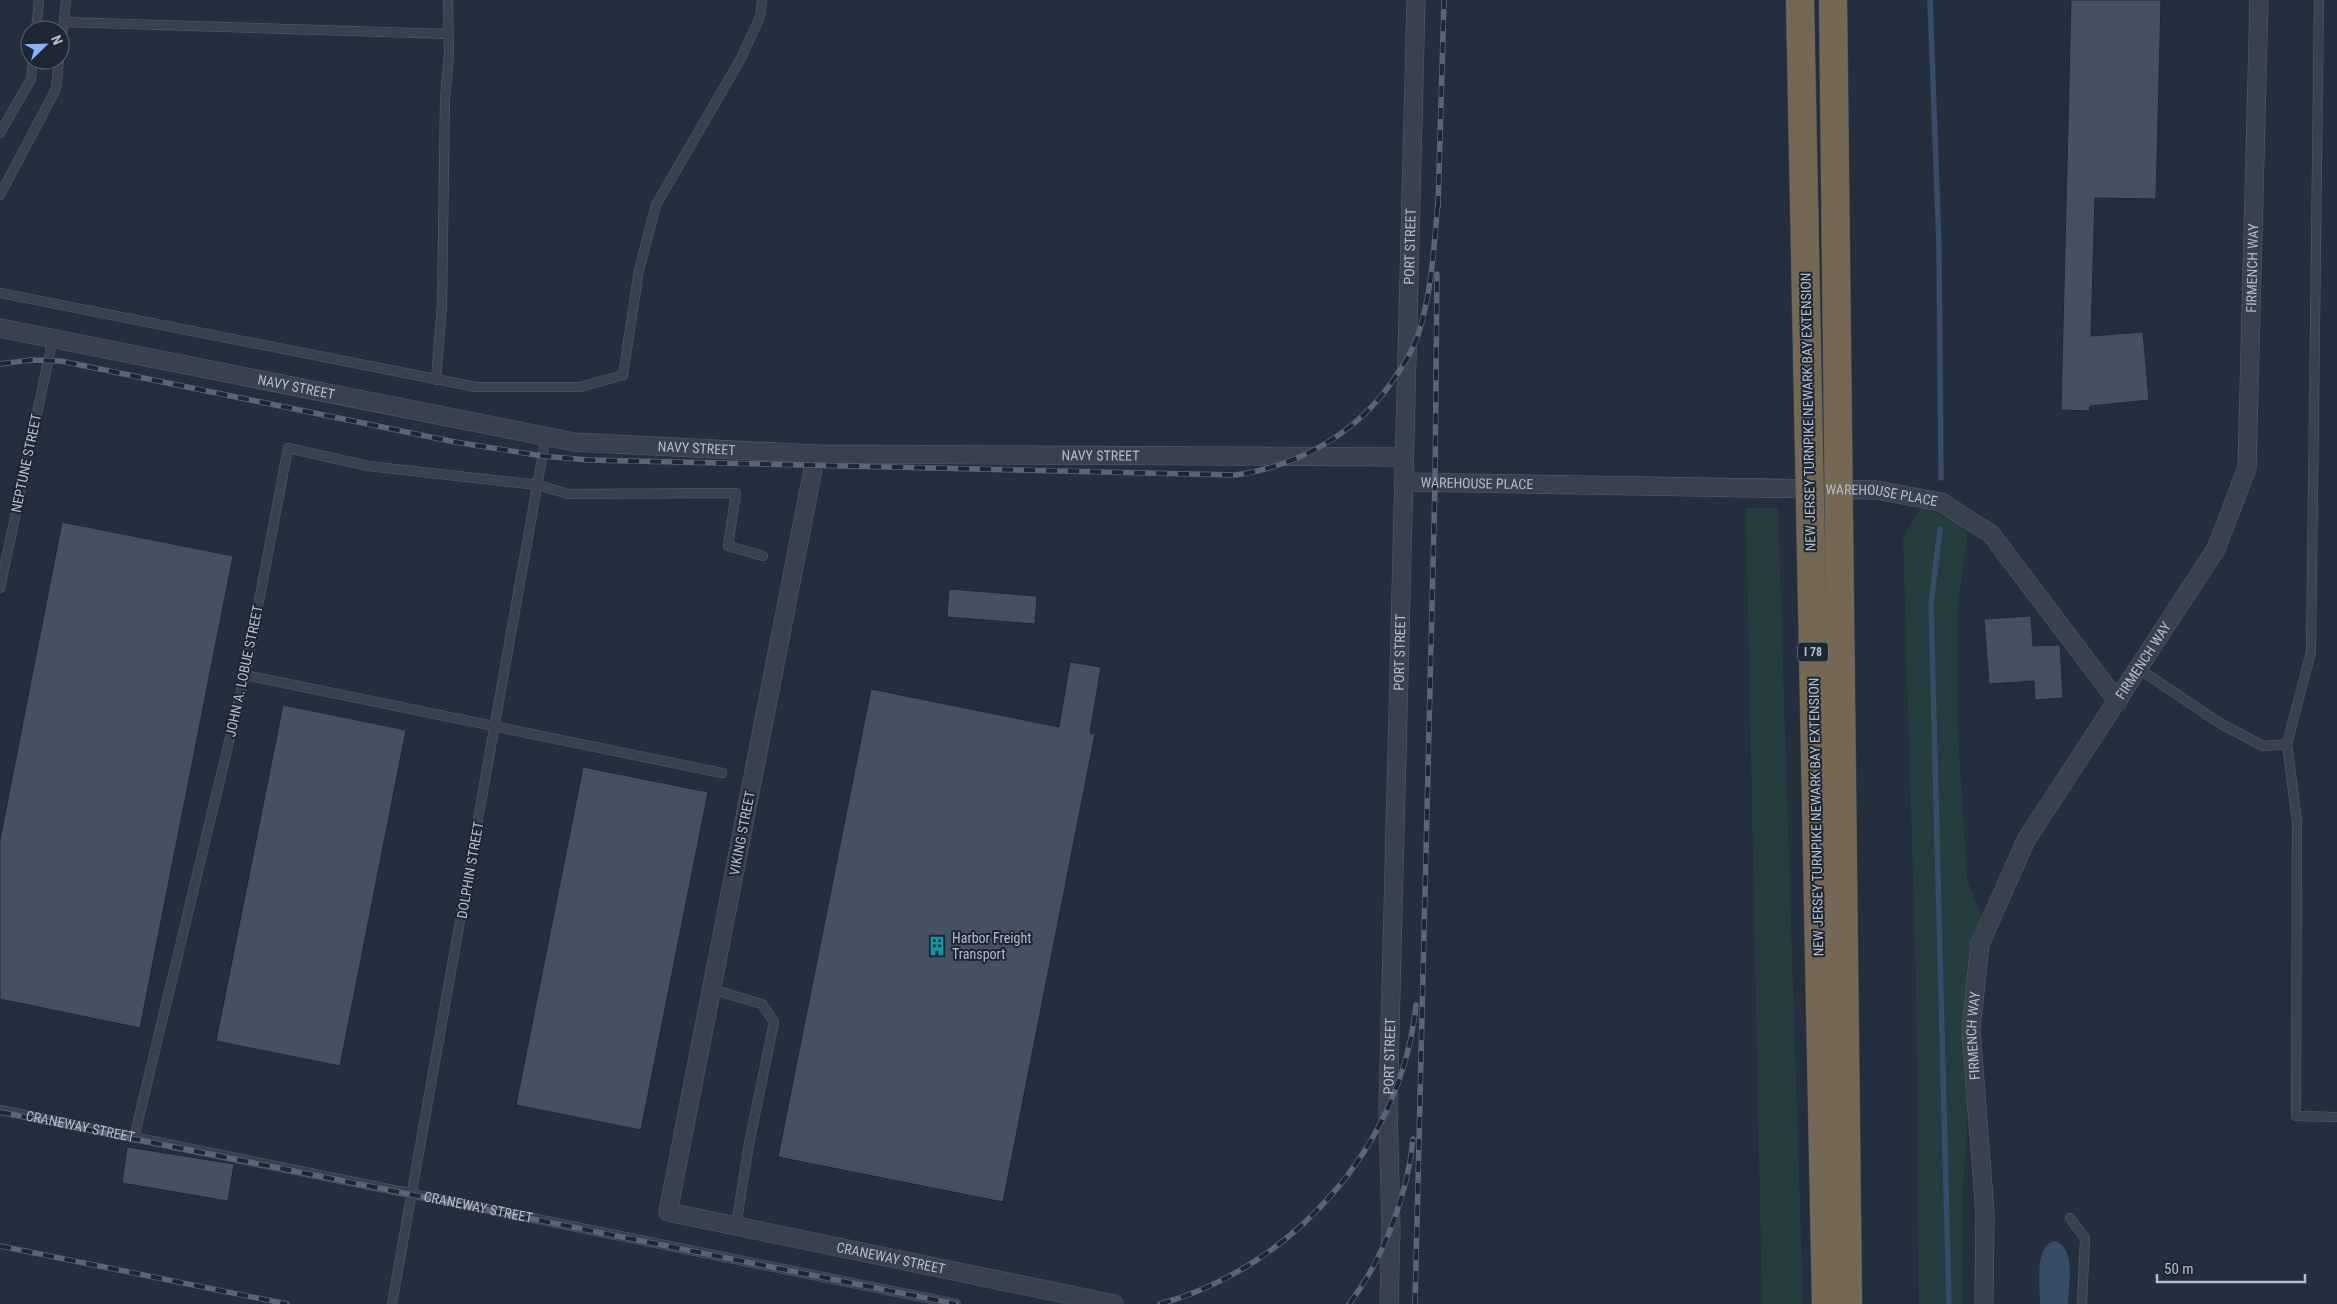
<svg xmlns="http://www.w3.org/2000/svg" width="2337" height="1304" font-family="'Roboto Condensed',sans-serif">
  <rect width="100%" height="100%" fill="#242f3e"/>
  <!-- green -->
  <g fill="#263c3f">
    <path d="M 1922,504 L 1968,530 L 1957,613 L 1957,719 L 1967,880 L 1982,916 L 1963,1186 L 1963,1304 L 1919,1304 L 1916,979 L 1903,539 Z"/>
    <path d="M 1746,508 L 1778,508 L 1803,1304 L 1762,1304 Z"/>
  </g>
  <!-- water -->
  <path fill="#394c67" d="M 2054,1241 C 2077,1247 2068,1285 2068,1304 L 2040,1304 C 2040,1287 2034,1247 2054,1241 Z"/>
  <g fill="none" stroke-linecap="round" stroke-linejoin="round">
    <!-- stream -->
    <g stroke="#394c67" stroke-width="5.5">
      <path d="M 1930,0 L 1939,246 L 1941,478"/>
      <path d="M 1940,529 L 1931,604 L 1949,1304"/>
    </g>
  </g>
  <!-- building -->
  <g fill="#455162" stroke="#1f2835">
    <path d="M 2071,0 L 2161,0 L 2156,199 L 2095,198 L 2091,336 L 2143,332 L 2149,400 L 2090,406 L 2089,411 L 2061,410 Z"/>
    <path d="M 62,522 L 233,556 L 140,1028 L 0,999 L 0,840 Z"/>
    <path d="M 949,589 L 1037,596 L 1035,624 L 947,617 Z"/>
    <path d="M 2031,616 L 2033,646 L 2060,645 L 2063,698 L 2035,700 L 2034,681 L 1989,684 L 1984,619 Z"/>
    <path d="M 1070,662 L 1101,667 L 1090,733 L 1095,734 L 1003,1202 L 778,1157 L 871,689 L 1059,727 Z"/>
    <path d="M 283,705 L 406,730 L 340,1066 L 216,1041 Z"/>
    <path d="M 583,767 L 708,792 L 641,1130 L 516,1105 Z"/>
    <path d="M 127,1147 L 234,1164 L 228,1201 L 122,1183 Z"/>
  </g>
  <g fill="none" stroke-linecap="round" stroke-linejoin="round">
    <defs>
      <g id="lane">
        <path d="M 64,22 L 448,34"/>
        <path d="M 36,30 L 39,0"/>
        <path d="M 60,54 L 66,0"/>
        <path d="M 0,133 L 31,79 L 33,60"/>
        <path d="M 0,195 L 56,89 L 59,60"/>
        <path d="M 0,293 L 476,387 L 580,387 L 623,375 L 639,270 L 656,205 L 740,60 L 760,17 L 762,0"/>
        <path d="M 436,380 L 442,305 L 445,98 L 449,55 L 448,0"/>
        <path d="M 0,588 L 53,338"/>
        <path d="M 2139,669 L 2218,722 L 2263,746 L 2287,744 L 2311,652 L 2319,0"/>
        <path d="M 245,675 L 722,773"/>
        <path d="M 2287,744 L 2297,821 L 2296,1116 L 2337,1117"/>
        <path d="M 711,989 L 762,1004 L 774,1022 L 749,1144 L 736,1226"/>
        <path id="s1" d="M 0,1110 L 956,1304"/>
        <path d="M 134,1138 L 245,675 L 288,448 L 368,466 L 538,485 L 568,494 L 736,493 L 728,546 L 763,556"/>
        <path d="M 2070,1218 L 2085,1238 L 2082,1304"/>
        <path d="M 392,1304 L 546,436"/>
      </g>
      <g id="street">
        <path id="s2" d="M 0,328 L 574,442 L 816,454 L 1404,457"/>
        <path id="s3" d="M 816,454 L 668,1212 L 1114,1304"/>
        <path id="s4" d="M 1403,482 L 1876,490 L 1941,502 L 1991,534 L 2118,702"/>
        <path id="s5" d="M 1389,1304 L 1391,1229 L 1388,1108 L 1416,0"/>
        <path id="s6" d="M 1984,1304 L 1985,1214 L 1971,1029 L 1980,944 L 2026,840 L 2216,549 L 2247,468 L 2259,0"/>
      </g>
    </defs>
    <!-- lane casing -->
    <use href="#lane" stroke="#565f6c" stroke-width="10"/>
    <!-- street casing -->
    <use href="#street" stroke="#565f6c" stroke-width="19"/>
    <!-- lane -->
    <use href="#lane" stroke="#38414e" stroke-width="9"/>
    <!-- street -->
    <use href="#street" stroke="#38414e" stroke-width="18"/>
    <defs>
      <g id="rail">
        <path d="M 1438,207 L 1444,0"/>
        <path d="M 0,364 L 31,360 L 61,361 L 455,442 L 543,456 L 588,460 L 1236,475 C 1302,465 1359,432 1396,376 C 1405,363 1414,348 1419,332 C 1432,290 1434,245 1438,201"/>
        <path d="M 0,1112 L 956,1304"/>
        <path d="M 0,1246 L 287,1304"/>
        <path d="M 1160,1304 C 1294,1267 1402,1145 1416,1005"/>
        <path d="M 1349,1304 C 1383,1260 1408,1194 1413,1139"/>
        <path d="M 1415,1304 L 1435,483 L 1437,274"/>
      </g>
    </defs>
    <!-- rail casing -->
    <use href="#rail" stroke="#5a6575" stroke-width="5.5"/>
    <!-- rail -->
    <use href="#rail" stroke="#1d2633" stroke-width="4" stroke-dasharray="11" stroke-linecap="butt"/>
    <defs>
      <g id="highway-bridge">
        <path d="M 1800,0 L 1826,1304"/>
        <path d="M 1833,0 L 1848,1304"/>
      </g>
    </defs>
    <!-- highway-bridge casing -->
    <use href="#highway-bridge" stroke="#434c59" stroke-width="29" stroke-linecap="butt"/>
    <!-- highway-bridge -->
    <use href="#highway-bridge" stroke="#746855" stroke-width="28"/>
  </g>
  <!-- icons -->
  <defs>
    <symbol id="building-bare" viewBox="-9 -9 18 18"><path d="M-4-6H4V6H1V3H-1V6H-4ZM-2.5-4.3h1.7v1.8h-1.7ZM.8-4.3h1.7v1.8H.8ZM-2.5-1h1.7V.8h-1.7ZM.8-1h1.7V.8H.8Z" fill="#0f9aa8" stroke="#1d2633" stroke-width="2.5" paint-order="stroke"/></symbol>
  </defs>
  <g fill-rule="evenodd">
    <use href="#building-bare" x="923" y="932" width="28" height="28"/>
  </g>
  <g text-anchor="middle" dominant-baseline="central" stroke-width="4" stroke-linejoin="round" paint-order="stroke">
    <!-- shield labels -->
    <rect fill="#1d2633" stroke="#878f9c" stroke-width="1" x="1798" y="642.5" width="30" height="19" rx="4"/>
    <g font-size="12" font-weight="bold" fill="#b4bcc9">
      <text x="1813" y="652">I 78</text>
    </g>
    <!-- street labels -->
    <g font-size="14" fill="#b4bcc9" stroke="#1d2633">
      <text stroke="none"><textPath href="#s5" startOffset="1058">PORT STREET</textPath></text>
      <text stroke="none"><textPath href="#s6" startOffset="1109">FIRMENCH WAY</textPath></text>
      <text stroke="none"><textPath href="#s2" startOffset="302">NAVY STREET</textPath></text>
      <text transform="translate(1808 412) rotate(-91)">NEW JERSEY TURNPIKE NEWARK BAY EXTENSION</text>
      <text stroke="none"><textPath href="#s2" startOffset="708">NAVY STREET</textPath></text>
      <text stroke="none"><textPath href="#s2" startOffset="1112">NAVY STREET</textPath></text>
      <text transform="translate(26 463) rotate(-78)">NEPTUNE STREET</text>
      <text stroke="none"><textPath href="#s4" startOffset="74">WAREHOUSE PLACE</textPath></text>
      <text stroke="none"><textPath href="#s4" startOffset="479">WAREHOUSE PLACE</textPath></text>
      <text stroke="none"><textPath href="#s5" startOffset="652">PORT STREET</textPath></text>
      <text stroke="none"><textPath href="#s6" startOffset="689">FIRMENCH WAY</textPath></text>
      <text transform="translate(244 671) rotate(-78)">JOHN A. LOBUE STREET</text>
      <text transform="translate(1816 817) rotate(-91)">NEW JERSEY TURNPIKE NEWARK BAY EXTENSION</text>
      <text transform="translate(742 833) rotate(-79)">VIKING STREET</text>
      <text transform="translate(470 870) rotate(-80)">DOLPHIN STREET</text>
      <text stroke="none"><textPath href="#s6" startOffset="269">FIRMENCH WAY</textPath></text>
      <text stroke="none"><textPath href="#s5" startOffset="248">PORT STREET</textPath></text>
      <text stroke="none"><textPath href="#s1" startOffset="82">CRANEWAY STREET</textPath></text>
      <text stroke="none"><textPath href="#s1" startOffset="488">CRANEWAY STREET</textPath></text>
      <text stroke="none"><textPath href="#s3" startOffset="1000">CRANEWAY STREET</textPath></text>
    </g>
    <!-- poi labels -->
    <g font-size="14" fill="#b4bcc9" stroke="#1d2633" text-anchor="start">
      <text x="952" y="938">Harbor Freight<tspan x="952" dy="16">Transport</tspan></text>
    </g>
  </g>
  <!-- north arrow -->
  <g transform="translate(45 45) rotate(67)"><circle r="24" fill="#1d2633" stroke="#59626f"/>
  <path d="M0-4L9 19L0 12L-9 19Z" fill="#8ab4f8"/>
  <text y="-8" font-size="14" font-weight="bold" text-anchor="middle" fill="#b4bcc9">N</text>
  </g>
  <!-- scale -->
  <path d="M2157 1274v8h148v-8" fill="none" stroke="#b4bcc9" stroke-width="2.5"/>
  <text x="2164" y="1274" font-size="15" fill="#b4bcc9" stroke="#1d2633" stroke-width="4" paint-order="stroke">50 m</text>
</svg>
